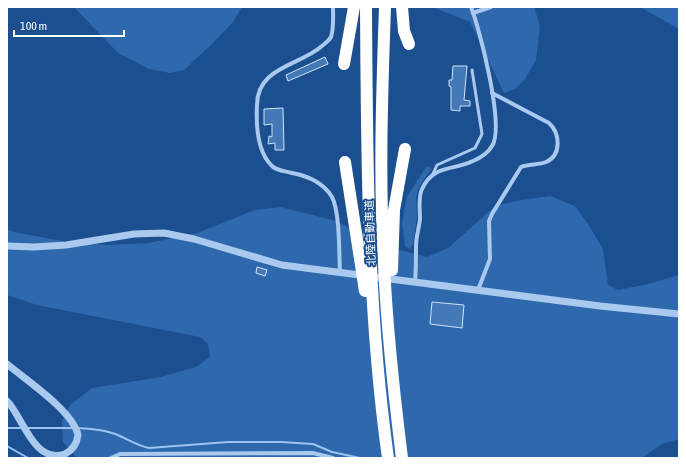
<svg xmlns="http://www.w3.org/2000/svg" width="686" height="465" font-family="'Asap Condensed','Noto Sans JP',sans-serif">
  <rect width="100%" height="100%" fill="#1b4f8f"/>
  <!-- green -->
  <g fill="#2e69ad">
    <path d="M 74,7 L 242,7 L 233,22 L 212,44 L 184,70 L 170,73 L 149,69 L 118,53 Z"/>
    <path d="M 432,7 L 534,7 L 540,26 L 536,60 L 525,79 L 515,89 L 504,93 L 470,22 Z"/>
    <path d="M 640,7 L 679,7 L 679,29 Z"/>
    <path d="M 427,166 L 432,168 L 420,185 L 416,197 L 417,217 L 413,244 L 410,249 L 405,246 L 402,222 L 407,196 Z"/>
    <path d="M 550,196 L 575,206 L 588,224 L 603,249 L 608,285 L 618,290 L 648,284 L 679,275 L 679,439 L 662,444 L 642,458 L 77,458 L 63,442 L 62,421 L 70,405 L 92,388 L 161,377 L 196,367 L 210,357 L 208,344 L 200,337 L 37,305 L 7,295 L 7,229 L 14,232 L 67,242 L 107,245 L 149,243 L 197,233 L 255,210 L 281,207 L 336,221 L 388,247 L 427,257 L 448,248 L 495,206 L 522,200 Z"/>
  </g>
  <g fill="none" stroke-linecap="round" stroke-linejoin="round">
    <!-- stream -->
    <g stroke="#9cc4f0" stroke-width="2">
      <path d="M 7,428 L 21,428"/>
      <path d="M 26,428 L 73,428"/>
      <path d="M 78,428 C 89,429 100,429 112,433 C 125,437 135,445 149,448 L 228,442 L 281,442 L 313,444 L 332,452 L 360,458"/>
      <path d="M 7,446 L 28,458"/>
    </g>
  </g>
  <!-- building -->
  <g fill="#4478b7" stroke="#cfe3fa">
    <path d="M 325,57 L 328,64 L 288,81 L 286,75 Z"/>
    <path d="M 453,66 L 467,66 L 464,100 L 470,101 L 470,106 L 460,106 L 460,111 L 451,110 L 451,87 L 449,86 L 449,80 L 452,80 Z"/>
    <path d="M 283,108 L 284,150 L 275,150 L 275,143 L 268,144 L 269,136 L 272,137 L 272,124 L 264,125 L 264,109 Z"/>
    <path d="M 257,267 L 267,270 L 265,276 L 256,273 Z"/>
    <path d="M 432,302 L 464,305 L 462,328 L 430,324 Z"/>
  </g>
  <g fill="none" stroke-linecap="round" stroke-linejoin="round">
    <!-- service -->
    <path stroke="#a9c9ee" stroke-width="3" d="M 432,176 L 437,165 L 475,148 L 482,134 L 472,70"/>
    <!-- minor -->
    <g stroke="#a9c9ee" stroke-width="4">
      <path d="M 333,7 C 333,17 334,28 331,37 C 329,41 325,43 322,46 C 299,66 257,67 257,105 C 256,124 257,152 272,166 C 277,171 285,171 292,173 C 308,176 323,182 332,197 C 340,212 339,254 340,273"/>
      <path d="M 473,13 L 491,7"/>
      <path d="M 415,283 C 416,270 416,258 416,246 C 416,237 419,228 420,219 C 420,209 418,198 422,189 C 434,164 453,171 473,161 C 480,158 488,153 492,146 C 505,127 480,30 471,7"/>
      <path d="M 478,290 L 490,259 L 489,221 L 492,214 L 521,167 C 529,164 539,165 546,162 C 562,155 560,133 549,123 L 492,93"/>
      <path d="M 111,458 L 120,454 L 313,453 L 333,458"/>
    </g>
    <!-- tertiary -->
    <g stroke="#a9c9ee" stroke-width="7">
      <path d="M 7,246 L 34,247 L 66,245 L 134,234 L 164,233 L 194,239 L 282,265 L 600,306 L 679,314"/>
      <path d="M 7,364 C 26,380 73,411 78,435 C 77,443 73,450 65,454 C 34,465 23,417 7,401"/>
    </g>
    <!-- motorway -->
    <g stroke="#fff" stroke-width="12">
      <path d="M 366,7 C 367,158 367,308 388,458"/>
      <path d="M 385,7 C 382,93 379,179 384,265 C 387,329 394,394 402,458"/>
      <path d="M 402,7 L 404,31 L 409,44"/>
      <path d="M 344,64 L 354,7"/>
      <path d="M 345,162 L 365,291"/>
      <path d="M 392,270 L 394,210 L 405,149"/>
    </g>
  </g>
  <g text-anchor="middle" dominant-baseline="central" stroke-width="4" stroke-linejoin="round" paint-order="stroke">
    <!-- street labels -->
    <g font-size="11" fill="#fff" stroke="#1b4f8f">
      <text transform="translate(370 233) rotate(-92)">北陸自動車道</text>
    </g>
  </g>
  <!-- border -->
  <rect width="686" height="465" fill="none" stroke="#ffffff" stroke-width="16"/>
  <!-- scale -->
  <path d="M14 30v6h110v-6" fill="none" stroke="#ffffff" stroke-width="2"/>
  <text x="20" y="30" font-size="12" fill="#ffffff" stroke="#1b4f8f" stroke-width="3" paint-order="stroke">100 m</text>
</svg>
